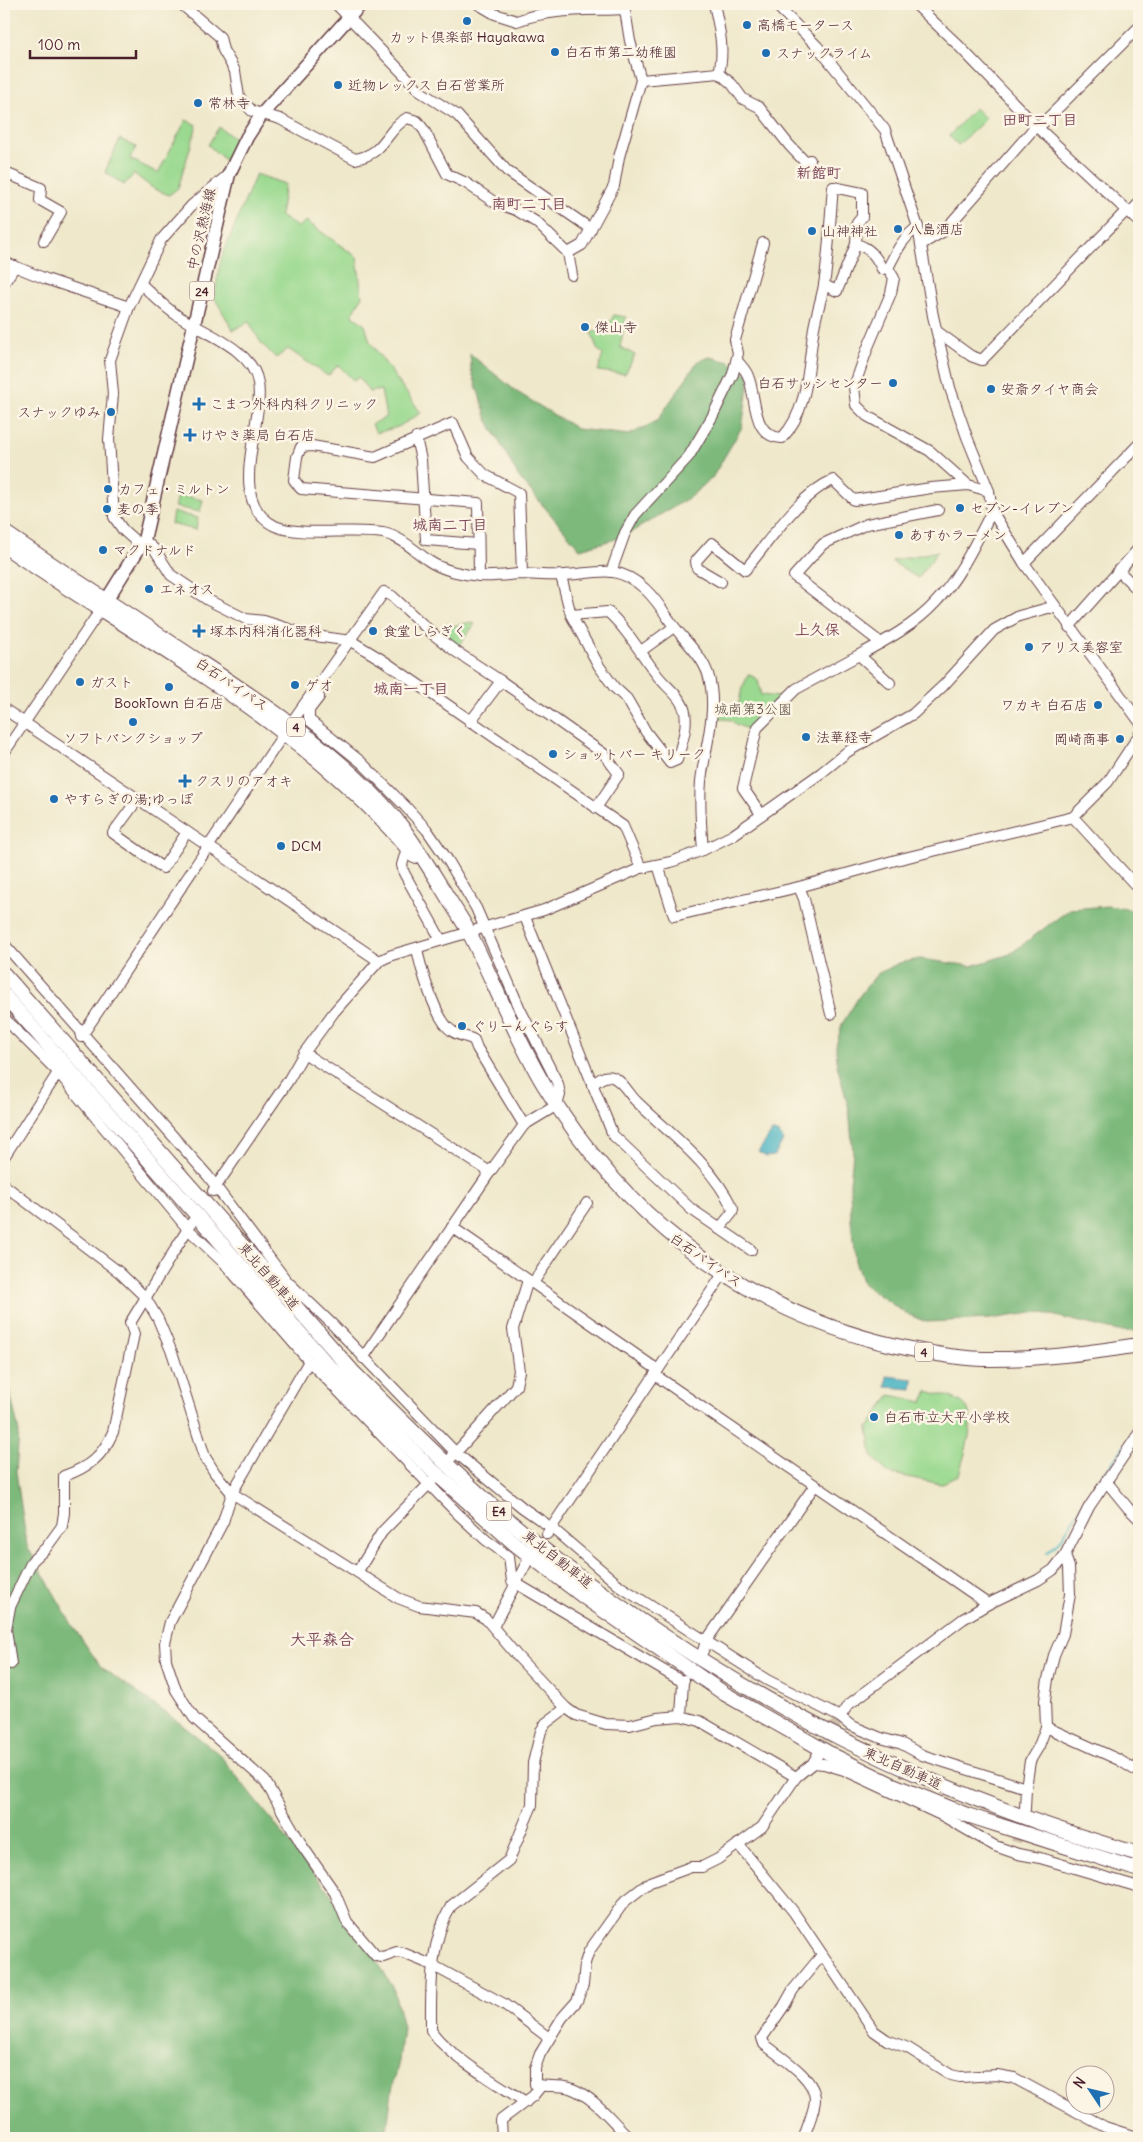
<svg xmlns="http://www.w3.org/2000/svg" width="1143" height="2142" font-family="Delius,'Klee One',sans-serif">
  <rect width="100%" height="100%" fill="#fcf5e5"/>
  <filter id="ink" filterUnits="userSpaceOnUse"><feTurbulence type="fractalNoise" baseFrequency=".02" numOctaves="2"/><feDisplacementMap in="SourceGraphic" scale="10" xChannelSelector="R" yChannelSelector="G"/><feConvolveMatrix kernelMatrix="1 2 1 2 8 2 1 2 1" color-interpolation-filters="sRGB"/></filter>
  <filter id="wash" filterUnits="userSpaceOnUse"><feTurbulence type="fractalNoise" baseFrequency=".0096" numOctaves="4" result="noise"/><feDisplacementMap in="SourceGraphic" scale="20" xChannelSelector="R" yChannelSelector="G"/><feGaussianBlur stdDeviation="1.12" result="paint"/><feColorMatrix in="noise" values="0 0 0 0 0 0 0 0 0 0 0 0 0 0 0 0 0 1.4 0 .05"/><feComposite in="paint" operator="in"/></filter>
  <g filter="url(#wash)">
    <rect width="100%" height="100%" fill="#efe8cb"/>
    <!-- green -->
    <g fill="#9ad98f" stroke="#727c5d">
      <path d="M 975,108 L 986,119 L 958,145 L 949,136 Z"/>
      <path d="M 186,120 L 197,125 L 178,188 L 169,195 L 154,189 L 134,174 L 124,185 L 105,172 L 120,139 L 136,147 L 130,159 L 158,173 Z"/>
      <path d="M 219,127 L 239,142 L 226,161 L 208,145 Z"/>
      <path d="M 256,174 L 285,184 L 280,216 L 298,227 L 306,221 L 357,257 L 362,297 L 352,315 L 365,325 L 370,342 L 421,413 L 398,427 L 376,433 L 372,424 L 386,417 L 381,390 L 369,392 L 359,377 L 354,381 L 338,365 L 328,376 L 288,349 L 276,358 L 261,343 L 249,322 L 233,330 L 214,297 L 221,259 Z"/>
      <path d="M 614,315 L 626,317 L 620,347 L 635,355 L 625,374 L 598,371 L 603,354 L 597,349 L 591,331 L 604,332 Z"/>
      <path d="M 178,495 L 203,500 L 200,512 L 175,507 Z"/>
      <path d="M 173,512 L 198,518 L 196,530 L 171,524 Z"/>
      <path d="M 938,551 L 918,578 L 891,561 Z"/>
      <path d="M 470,622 L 475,624 L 458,647 L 440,635 L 448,623 L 453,626 Z"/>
      <path d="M 749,674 L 758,680 L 761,695 L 786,698 L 755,732 L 735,724 L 731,720 L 712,718 L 712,711 L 737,711 L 742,688 Z"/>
      <path d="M 927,1391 C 937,1394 951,1396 961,1402 C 981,1413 963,1457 959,1475 L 941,1484 L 888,1473 L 872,1456 L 868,1428 L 890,1395 L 923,1402 Z"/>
    </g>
    <!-- forest -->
    <g fill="#7bb97a" stroke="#626c52">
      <path d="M 470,354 L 517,392 L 577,429 L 629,435 L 657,421 L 698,361 L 710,357 L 730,362 L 750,376 L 742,427 L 712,478 L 690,497 L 623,537 L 580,549 L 518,476 L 487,419 L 471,369 Z"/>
      <path d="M 1108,906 L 1139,911 L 1139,1329 L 1135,1331 L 1118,1331 L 1039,1312 L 990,1319 L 926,1322 L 905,1313 L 863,1284 L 855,1261 L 851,1220 L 850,1183 L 853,1153 L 849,1109 L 837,1065 L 836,1046 L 842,1024 L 860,995 L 877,974 L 899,963 L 920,959 L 972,966 L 1010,954 L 1070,909 Z"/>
      <path d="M 4,1366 L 19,1432 L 16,1472 L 27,1546 L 74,1628 L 101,1667 L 176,1720 L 219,1754 L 352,1921 L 393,1987 L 403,2027 L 399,2061 L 392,2090 L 386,2138 L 4,2138 Z"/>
    </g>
    <!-- water -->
    <g fill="#45b2c2" stroke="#486876">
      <path d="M 772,1132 L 779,1133 L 783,1141 L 774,1156 L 766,1157 L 758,1152 Z"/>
      <path d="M 887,1376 L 913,1379 L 912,1389 L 886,1387 Z"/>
    </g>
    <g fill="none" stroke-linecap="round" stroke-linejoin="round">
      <!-- stream -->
      <g stroke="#45b2c2" stroke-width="2">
        <path d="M 1135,1431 L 1139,1419"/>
        <path d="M 1047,1553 L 1060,1541 L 1088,1496 L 1125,1445"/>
      </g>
    </g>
  </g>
  <g filter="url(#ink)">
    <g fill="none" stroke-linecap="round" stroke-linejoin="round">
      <!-- minor-tunnel -->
      <g stroke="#cec0ab" stroke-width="10" stroke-dasharray="10 5" stroke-linecap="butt">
        <path d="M 819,1754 L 840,1717"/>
        <path d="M 1016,1842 L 1025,1810"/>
      </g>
      <defs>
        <g id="minor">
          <path d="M 181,4 L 220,37 L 223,50 L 235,71 L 239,97 L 252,111 L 280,119 L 355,159 C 386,154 385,130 407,118 L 417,121 L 424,130 L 447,174 L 466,183 L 494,202 L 516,210 L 536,222 L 568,253 L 572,275"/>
          <path d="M 336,4 L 421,92 L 457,115 L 507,171 L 591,229"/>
          <path d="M 478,4 L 495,14 L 517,21 C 550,8 590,11 625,9"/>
          <path d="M 714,4 C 719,27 725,49 719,73"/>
          <path d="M 775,4 L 817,46 L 885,130 L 918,227 L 933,316 L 950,388 L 967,437 L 989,491 L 992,511 L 1024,563 L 1139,721"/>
          <path d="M 915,4 L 957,44 L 1036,126 L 1139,222"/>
          <path d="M 641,80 L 719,73 L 732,84 L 743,99 L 759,107 L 789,145 L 807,164 L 810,160"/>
          <path d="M 1038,128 L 1139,27"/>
          <path d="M 8,174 L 41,188 L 40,200 L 61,212 L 44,241"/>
          <path d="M 1130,213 L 1139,203"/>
          <path d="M 922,244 L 944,231 L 1036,126"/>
          <path d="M 568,253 L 582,245 L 614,186 L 619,157 L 641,80 L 630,41 L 624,4"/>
          <path d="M 4,262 L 46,279 L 129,307"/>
          <path d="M 888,268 L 894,278 L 891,293 L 868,347 L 854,387 L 856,405 L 867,416 L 930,451 L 968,485"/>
          <path d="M 888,268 C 896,252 903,237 918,227"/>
          <path d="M 4,283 L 15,266"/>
          <path d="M 141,284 C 153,295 164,307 178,316 C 204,333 253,349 258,383 C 265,424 224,501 275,526 C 299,537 353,528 383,533 C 402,537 413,550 429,561 C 442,570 464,575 480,576 C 493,577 507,575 519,574 C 534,574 549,576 564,575 C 579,575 598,570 613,572 C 638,576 655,598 668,618 C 680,637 701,653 708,674 C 719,710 705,746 701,781 C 699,804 701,827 703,850"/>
          <path d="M 824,285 L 837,291 L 856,244 C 870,248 876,256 882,269 L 888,268"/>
          <path d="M 938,332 L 971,356 L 982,360 L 1126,211"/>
          <path d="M 737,360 C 740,365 746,370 748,376 C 757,397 751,437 782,438 C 808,411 808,368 813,334 C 815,317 821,302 824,285 C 829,253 830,219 833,187 L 862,193 L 862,217 L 857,223 L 856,244"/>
          <path d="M 416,438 L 421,460 L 426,540 L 478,544"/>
          <path d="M 144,540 L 155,550 L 171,575 L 208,600 L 246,619 L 264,621 L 308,635 L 351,641 L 384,661 L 623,826 L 641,868"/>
          <path d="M 141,546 L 123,530 L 114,517 L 109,439 L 113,394 L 110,360 L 129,307 L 161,240 L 192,205 L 229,174"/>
          <path d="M 1024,563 L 1139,444"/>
          <path d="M 1118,570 L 1139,591"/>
          <path d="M 611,572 L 625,533 L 635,515 L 689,456 L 712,417 L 733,374 L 738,353 L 735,340 L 763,243"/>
          <path d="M 479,576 L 478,503 L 301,489 L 294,480 L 297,457 L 301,447 L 312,446 L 375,457 L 453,423 L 468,457 L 485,475 L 519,493 L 522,574"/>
          <path d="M 561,576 L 571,615 L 599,666 L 614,687 L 627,699 L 646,732 L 670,763 L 677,760 C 681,745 688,728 685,712 C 682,697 666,687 657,675 C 641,654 628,630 608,612 L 571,615"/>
          <path d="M 721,582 L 697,568 L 696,561 L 712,543 L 745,570 C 769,542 799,494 833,480 L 854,500 L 931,488 L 968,485 L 989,491"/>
          <path d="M 1069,627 L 1139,548"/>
          <path d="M 881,643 L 794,576 L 823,544 L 867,524 L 938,510"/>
          <path d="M 641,651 L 674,627"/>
          <path d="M 890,683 L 859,655 C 885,641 915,625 935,603 C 960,577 976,542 992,511"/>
          <path d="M 314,691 L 319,697 L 309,710 L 309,720 L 361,762 L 405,806 L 427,830 L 449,862 L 476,908 L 520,1009 L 558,1084 L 560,1095 L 557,1105 L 524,1125 L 490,1172"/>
          <path d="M 4,709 L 379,961"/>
          <path d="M 470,722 L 501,681"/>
          <path d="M 4,753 L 101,609"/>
          <path d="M 138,799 L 113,833 L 163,868 L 187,832"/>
          <path d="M 761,814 L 743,788 L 757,728 L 796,689 L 859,655"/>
          <path d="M 1073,817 L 1139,889"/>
          <path d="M 407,848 L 402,865 L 404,873 L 441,940"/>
          <path d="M 658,865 L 674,916 L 799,887 L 896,860 L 1073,817 L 1108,782 L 1139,735"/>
          <path d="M 799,887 L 804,899 L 831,1014"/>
          <path d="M 525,917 L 613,1135 L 691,1209 L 751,1250"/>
          <path d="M 476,930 L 544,910 L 641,868 L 671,862 L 703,850 L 733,835 L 821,773 L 847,752 L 913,714 L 943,686 L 994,630 L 1019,616 L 1048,608 L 1056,608"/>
          <path d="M 4,944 L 208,1176 L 286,1280 L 331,1323 L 455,1452 L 523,1508 L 552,1528 L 621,1587 L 767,1680 L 840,1717 L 850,1725 L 881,1738 L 902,1744 L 922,1755 L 1026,1788"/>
          <path d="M 417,948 C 420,967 436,1021 452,1031 C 459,1036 467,1036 474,1040 L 477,1048 L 524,1125"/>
          <path d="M 4,1018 L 58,1072 L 187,1228 L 225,1264 L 309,1361 L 458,1514 L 486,1540 L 509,1557 L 512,1581 L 683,1682 L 684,1680"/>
          <path d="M 81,1037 L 291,723 L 384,592 L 392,596 L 434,635 L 455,651 L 501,681 L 604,754 L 619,774 L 596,808"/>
          <path d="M 304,1053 L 490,1172 L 363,1358"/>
          <path d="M 592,1085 C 597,1081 605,1074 612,1077 C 622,1080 629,1094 636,1101 C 671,1135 711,1163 733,1209 L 732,1213 L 719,1229"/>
          <path d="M 4,1157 L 61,1068"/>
          <path d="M 4,1185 L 119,1272 L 145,1297 L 158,1319 L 173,1355 L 205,1457 L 215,1473 L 232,1493 L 398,1598 L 419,1606 L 476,1613 L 486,1619 L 518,1657 L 566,1708 L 576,1715 L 606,1724 L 630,1725 L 657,1718 L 681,1716 L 700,1721 L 796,1777"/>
          <path d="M 213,1191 L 288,1081 L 304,1053 L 334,1012 L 379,961 L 392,955 L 463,934"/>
          <path d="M 452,1227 L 658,1370"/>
          <path d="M 533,1283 L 587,1203"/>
          <path d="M 309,1361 L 232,1493 L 223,1522 L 170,1622 L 165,1643 L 166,1660 L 176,1690 L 194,1718 L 265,1781 L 303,1847 L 335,1893 L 347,1922 L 376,1956 L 383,1957 L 397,1952 L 403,1953 L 432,1965 L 504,2004 L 549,2038"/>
          <path d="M 655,1375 L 988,1604"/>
          <path d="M 451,1458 L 516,1386 L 519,1371 L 513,1329 L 528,1280"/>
          <path d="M 1106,1481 L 1128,1508 L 1139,1519"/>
          <path d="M 547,1534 L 723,1274"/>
          <path d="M 358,1571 L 382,1532 L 432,1481"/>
          <path d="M 494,1625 L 526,1564"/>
          <path d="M 703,1651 L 706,1641 L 815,1485"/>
          <path d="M 11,1664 L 6,1629 L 10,1607 L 32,1561 L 46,1548 L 62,1526 L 64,1513 L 64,1476 C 89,1467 102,1457 113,1432 L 134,1334 L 130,1323 L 192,1222"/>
          <path d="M 681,1716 L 683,1682"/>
          <path d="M 840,1717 L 848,1705 L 963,1619 L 988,1604 L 1038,1580 L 1053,1570 L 1065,1555 L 1089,1507 L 1139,1433"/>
          <path d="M 1046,1727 L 1119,1760 L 1135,1770 L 1139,1764"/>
          <path d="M 813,1763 L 824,1764 L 844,1770 L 943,1816 L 995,1846 L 1018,1854 L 1040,1858 L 1139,1887"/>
          <path d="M 1025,1809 L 1026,1788 L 1030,1761 L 1039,1746 L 1046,1727 L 1045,1701 L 1048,1679 L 1054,1655 L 1063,1634 L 1070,1594 L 1069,1567 L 1065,1555"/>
          <path d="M 738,1844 L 793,1911 L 874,2031 L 887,2040 L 908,2048 L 951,2075 L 960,2077 L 997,2075 L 1014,2078 L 1105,2127 L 1139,2138"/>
          <path d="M 526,2102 C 502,2087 444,2053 431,2030 C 431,1988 429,1944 451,1906 L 509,1860 L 532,1805 L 533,1763 L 541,1731 L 546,1723 L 566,1708"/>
          <path d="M 502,2138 L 501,2120 L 533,2096 L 541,2086"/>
          <path d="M 630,2138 C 611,2121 595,2097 570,2088 C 558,2084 546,2088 535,2084 L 535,2068 L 540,2054 L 562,2018 L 577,2001 L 583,1985 L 585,1963 L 589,1951 L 624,1902 L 650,1882 L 691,1867 L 702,1867 L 718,1859 L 762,1827 L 796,1777 L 813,1763 L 818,1754"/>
          <path d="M 804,2138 C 807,2126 814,2113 815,2100 C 816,2078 779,2056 764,2044 L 762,2038 L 784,2006 L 793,1990 L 822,1955"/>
        </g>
        <path id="major" d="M 101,609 L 144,540 L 229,174 L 247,137 L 262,114 L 361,4"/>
        <g id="highway">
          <path d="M 4,532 C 70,577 137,620 203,664 C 272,709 341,755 395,818 C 414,842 429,867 445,893 C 454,908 464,922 472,938 C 496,987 516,1038 544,1085 C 621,1212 735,1304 880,1342 C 913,1350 949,1358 983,1359 C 1036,1360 1087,1353 1139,1345"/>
          <path d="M 4,546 C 145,643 303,722 414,856"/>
          <path d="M 4,974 L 354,1373 C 421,1440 489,1508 565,1566 C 740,1698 928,1795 1139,1854"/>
          <path d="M 4,995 L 327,1364 L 430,1468 L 516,1545 L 584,1597 L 725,1694 L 834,1756 L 893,1785 L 967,1815 L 1139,1870"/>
        </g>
      </defs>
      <!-- minor casing -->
      <use href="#minor" stroke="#633d43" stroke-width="12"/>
      <!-- major casing -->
      <use href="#major" stroke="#633d43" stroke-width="15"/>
      <!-- highway casing -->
      <use href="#highway" stroke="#633d43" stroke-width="16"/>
      <!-- minor -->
      <use href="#minor" stroke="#fff" stroke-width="10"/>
      <!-- major -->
      <use href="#major" stroke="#fff" stroke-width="12"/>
      <!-- highway -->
      <use href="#highway" stroke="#fff" stroke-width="14"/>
    </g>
  </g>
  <!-- markers -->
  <g fill="#1f6fb2" stroke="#fcf5e5" stroke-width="2">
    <circle cx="467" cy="21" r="5"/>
    <circle cx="747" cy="25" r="5"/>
    <circle cx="555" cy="52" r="5"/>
    <circle cx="766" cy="53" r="5"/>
    <circle cx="338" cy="85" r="5"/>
    <circle cx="198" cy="103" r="5"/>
    <circle cx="898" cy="229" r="5"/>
    <circle cx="812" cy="231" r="5"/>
    <circle cx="585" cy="327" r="5"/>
    <circle cx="893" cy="383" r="5"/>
    <circle cx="991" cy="389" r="5"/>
    <path d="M196.5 396.5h5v5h5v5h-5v5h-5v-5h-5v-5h5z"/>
    <circle cx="111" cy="412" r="5"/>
    <path d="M187.5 427.5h5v5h5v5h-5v5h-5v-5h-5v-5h5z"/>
    <circle cx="108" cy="489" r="5"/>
    <circle cx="960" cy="508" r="5"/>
    <circle cx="107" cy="509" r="5"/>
    <circle cx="899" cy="535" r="5"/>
    <circle cx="103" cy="550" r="5"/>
    <circle cx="149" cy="589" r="5"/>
    <path d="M196.5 623.5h5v5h5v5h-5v5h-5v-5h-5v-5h5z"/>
    <circle cx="373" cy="631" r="5"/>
    <circle cx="1029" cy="647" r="5"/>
    <circle cx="80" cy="682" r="5"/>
    <circle cx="295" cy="685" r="5"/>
    <circle cx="169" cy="687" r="5"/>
    <circle cx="1098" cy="705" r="5"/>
    <circle cx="133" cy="722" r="5"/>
    <circle cx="806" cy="737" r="5"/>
    <circle cx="1120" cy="739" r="5"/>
    <circle cx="553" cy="754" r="5"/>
    <path d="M182.5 773.5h5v5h5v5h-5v5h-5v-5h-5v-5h5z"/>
    <circle cx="54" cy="799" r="5"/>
    <circle cx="281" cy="846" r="5"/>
    <circle cx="462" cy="1026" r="5"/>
    <circle cx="874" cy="1417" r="5"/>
  </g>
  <g text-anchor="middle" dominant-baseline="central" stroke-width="5" stroke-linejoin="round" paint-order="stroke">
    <!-- shield labels -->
    <g fill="#fcf5e5" stroke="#7f5f63" stroke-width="1">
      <rect x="189.5" y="281.5" width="25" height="19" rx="4"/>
      <rect x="287" y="717.5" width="18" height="19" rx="4"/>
      <rect x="915" y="1342.5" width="18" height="19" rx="4"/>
      <rect x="486.5" y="1501.5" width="25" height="19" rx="4"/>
    </g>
    <g font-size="12" font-weight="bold" fill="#4a1f2b">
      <text x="202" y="291">24</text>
      <text x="296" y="727">4</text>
      <text x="924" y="1352">4</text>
      <text x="499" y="1511">E4</text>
    </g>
    <!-- poi labels -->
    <g font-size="14" fill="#4a1f2b" stroke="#fcf5e5" text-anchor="start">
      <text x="757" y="25">高橋モータース</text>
      <text x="467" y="37" text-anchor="middle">カット倶楽部 Hayakawa</text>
      <text x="565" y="52">白石市第二幼稚園</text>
      <text x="776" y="53">スナックライム</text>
      <text x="348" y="85">近物レックス 白石営業所</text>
      <text x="208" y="103">常林寺</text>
      <text x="908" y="229">八島酒店</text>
      <text x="822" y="231">山神神社</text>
      <text x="595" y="327">傑山寺</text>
      <text x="883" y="383" text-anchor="end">白石サッシセンター</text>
      <text x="1001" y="389">安斎タイヤ商会</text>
      <text x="210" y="404">こまつ外科内科クリニック</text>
      <text x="101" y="412" text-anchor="end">スナックゆみ</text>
      <text x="200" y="435">けやき薬局 白石店</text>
      <text x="118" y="489">カフェ・ミルトン</text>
      <text x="970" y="508">セブン-イレブン</text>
      <text x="117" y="509">麦の季</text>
      <text x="909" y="535">あすかラーメン</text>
      <text x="113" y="550">マクドナルド</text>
      <text x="159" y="589">エネオス</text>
      <text x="210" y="631">塚本内科消化器科</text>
      <text x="383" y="631">食堂しらぎく</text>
      <text x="1039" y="647">アリス美容室</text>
      <text x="90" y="682">ガスト</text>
      <text x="305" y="685">ゲオ</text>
      <text x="169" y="703" text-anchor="middle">BookTown 白石店</text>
      <text x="1088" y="705" text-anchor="end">ワカキ 白石店</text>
      <text x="816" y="737">法華経寺</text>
      <text x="133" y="738" text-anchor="middle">ソフトバンクショップ</text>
      <text x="1110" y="739" text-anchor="end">岡崎商事</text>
      <text x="563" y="754">ショットバー キリーク</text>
      <text x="195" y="781">クスリのアオキ</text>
      <text x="64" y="799">やすらぎの湯;ゆっぽ</text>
      <text x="291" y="846">DCM</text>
      <text x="472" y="1026">ぐりーんぐらす</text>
      <text x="884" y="1417">白石市立大平小学校</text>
    </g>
    <!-- street labels -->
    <g font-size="14" fill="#4a1f2b" stroke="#fcf5e5">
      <text transform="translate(201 229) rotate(-77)">中の沢熱海線</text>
      <text transform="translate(232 684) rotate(34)">白石バイパス</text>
      <text transform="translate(706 1260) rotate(35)">白石バイパス</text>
      <text transform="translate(269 1276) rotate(49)">東北自動車道</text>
      <text transform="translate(558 1559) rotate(38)">東北自動車道</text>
      <text transform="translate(903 1768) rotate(24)">東北自動車道</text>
    </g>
    <!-- park labels -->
    <g font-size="14" fill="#5e4e44" stroke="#fcf5e5">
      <text x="753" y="709">城南第3公園</text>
    </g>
    <!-- neighbourhood labels -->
    <g font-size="15" font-weight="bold" fill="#7d465a" stroke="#fcf5e5">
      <text x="1040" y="119">田町二丁目</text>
      <text x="819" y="172">新館町</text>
      <text x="529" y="203">南町二丁目</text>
      <text x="450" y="524">城南二丁目</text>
      <text x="817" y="629">上久保</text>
      <text x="411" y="688">城南一丁目</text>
    </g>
    <!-- quarter labels -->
    <g font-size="16" font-weight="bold" fill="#7d465a" stroke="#fcf5e5">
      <text x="322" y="1639">大平森合</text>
    </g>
  </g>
  <!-- margin -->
  <rect width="1143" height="2142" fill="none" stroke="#fcf5e5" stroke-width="20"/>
  <!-- north arrow -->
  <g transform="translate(1090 2090) rotate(305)"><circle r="24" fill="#fcf5e5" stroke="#b59f9b"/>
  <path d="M0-4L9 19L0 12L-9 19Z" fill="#1f6fb2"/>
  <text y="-8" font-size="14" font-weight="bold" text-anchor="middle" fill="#4a1f2b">N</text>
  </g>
  <!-- scale -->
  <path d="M30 50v8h106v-8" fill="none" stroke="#4a1f2b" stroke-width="2.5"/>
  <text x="38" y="50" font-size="15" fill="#4a1f2b" stroke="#fcf5e5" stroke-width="4" paint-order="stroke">100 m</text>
</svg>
